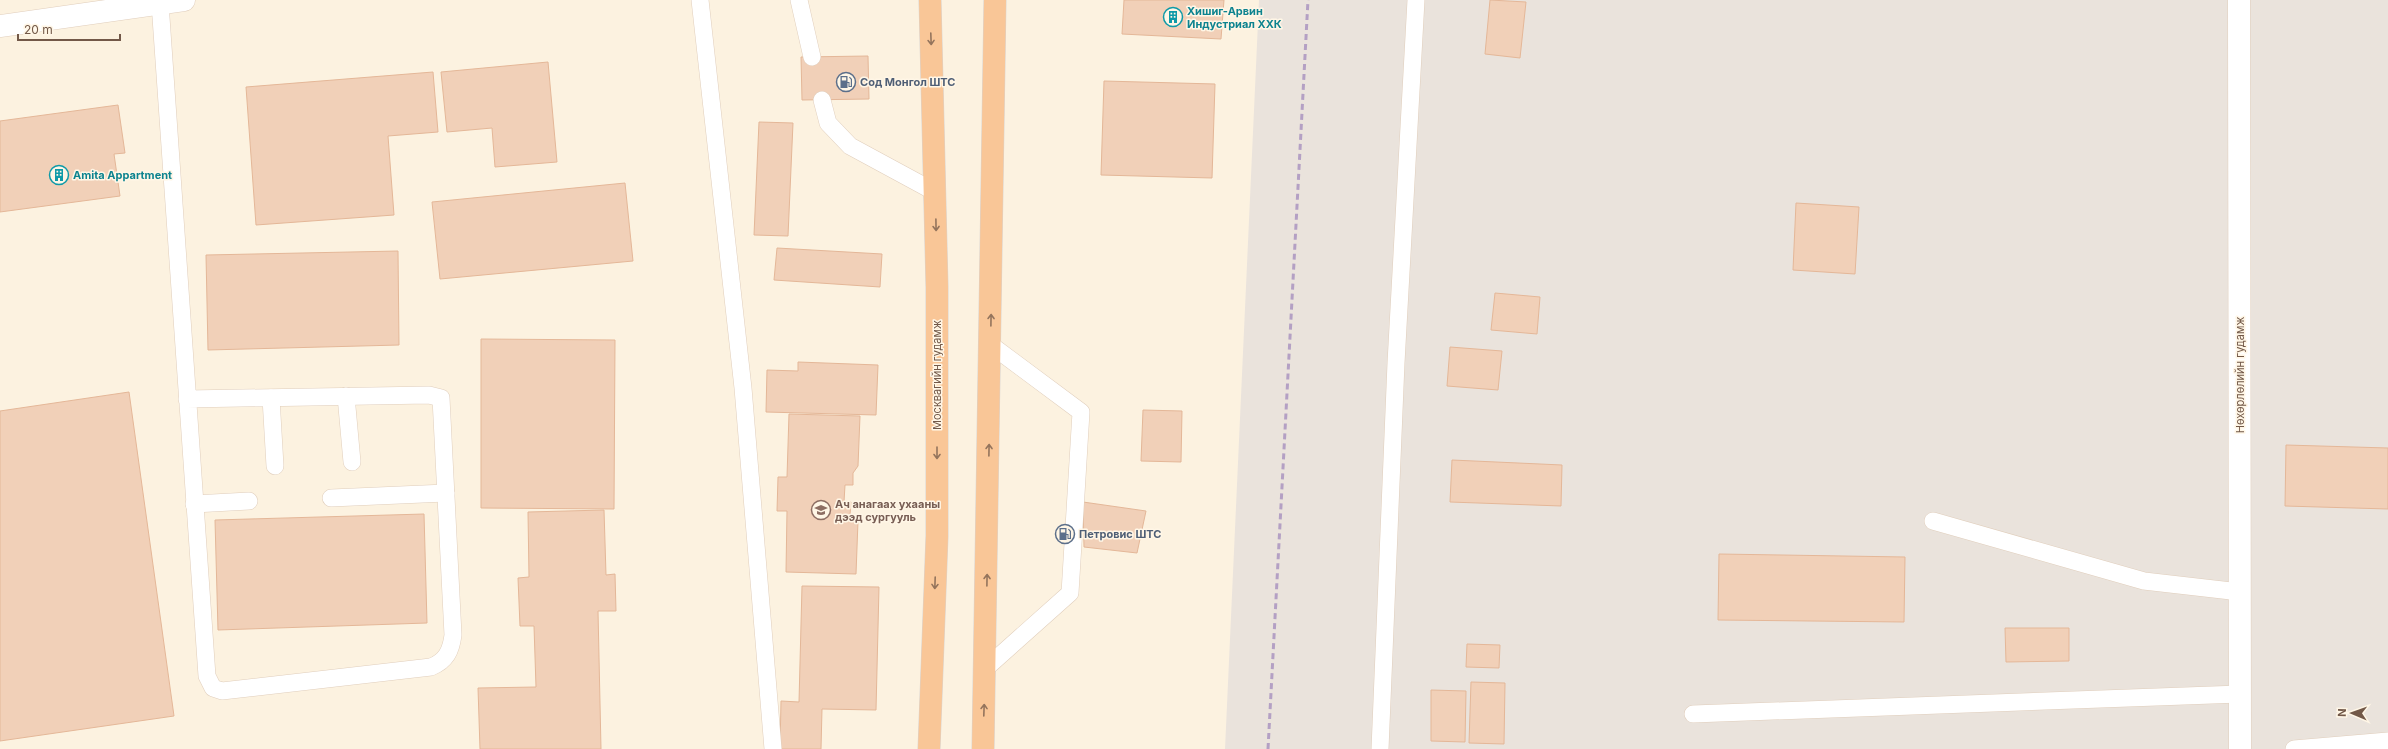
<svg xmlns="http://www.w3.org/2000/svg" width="2388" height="749" font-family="Inter,sans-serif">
  <rect width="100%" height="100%" fill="#fcf2e0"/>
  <!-- industrial -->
  <path fill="#eae3dc" d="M 1259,0 L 2388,0 L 2388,749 L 1225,749 Z"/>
  <!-- building -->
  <g fill="#f1d0b8" stroke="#e4b798">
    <path d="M 1124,0 L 1224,0 L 1221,39 L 1122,34 Z"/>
    <path d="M 1490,0 L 1526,2 L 1520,58 L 1485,54 Z"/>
    <path d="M 868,56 L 869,99 L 802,100 L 801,57 Z"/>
    <path d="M 548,62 L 557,162 L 495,167 L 492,128 L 447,132 L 441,72 Z"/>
    <path d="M 433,72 L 438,132 L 388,136 L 394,215 L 256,225 L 246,87 Z"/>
    <path d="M 1104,81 L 1215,84 L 1212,178 L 1101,175 Z"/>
    <path d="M 118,105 L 125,153 L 114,154 L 120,196 L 0,212 L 0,121 Z"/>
    <path d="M 759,122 L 793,123 L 788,236 L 754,235 Z"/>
    <path d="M 625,183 L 633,261 L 440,279 L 432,202 Z"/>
    <path d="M 1796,203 L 1859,207 L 1855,274 L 1793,270 Z"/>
    <path d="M 777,248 L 882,254 L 880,287 L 774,280 Z"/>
    <path d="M 398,251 L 399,345 L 208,350 L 206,255 Z"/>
    <path d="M 1495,293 L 1540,297 L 1537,334 L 1491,330 Z"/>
    <path d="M 481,339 L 615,340 L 614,509 L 481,508 Z"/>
    <path d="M 1450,347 L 1502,351 L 1498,390 L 1447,386 Z"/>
    <path d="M 798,362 L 878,365 L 876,415 L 766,412 L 767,370 L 798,371 Z"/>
    <path d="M 129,392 L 174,716 L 0,741 L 0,411 Z"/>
    <path d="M 1143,410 L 1182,411 L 1181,462 L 1141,461 Z"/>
    <path d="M 789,414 L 860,416 L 858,466 L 853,473 L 853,485 L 845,485 L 844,502 L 851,502 L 850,515 L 858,521 L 856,574 L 786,572 L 787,511 L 777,511 L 778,477 L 787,477 Z"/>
    <path d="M 2286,445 L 2388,448 L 2388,509 L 2285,506 Z"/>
    <path d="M 1452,460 L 1562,465 L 1561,506 L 1450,502 Z"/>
    <path d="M 1083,502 L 1146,511 L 1137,553 L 1084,547 Z"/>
    <path d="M 604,510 L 606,575 L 615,574 L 616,611 L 598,611 L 601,749 L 480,749 L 478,688 L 536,687 L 534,626 L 520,626 L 518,578 L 529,577 L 528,512 Z"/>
    <path d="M 424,514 L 427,623 L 218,630 L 215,520 Z"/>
    <path d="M 1719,554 L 1905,557 L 1904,622 L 1718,620 Z"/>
    <path d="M 802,586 L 879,587 L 876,710 L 822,709 L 821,749 L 780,749 L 781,701 L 799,702 Z"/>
    <path d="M 2005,628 L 2069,628 L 2069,661 L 2006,662 Z"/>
    <path d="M 1467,644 L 1500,645 L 1499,668 L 1466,667 Z"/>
    <path d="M 1471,682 L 1505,683 L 1504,744 L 1469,743 Z"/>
    <path d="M 1431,690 L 1466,691 L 1465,742 L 1431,741 Z"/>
  </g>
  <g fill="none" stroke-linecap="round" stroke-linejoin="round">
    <defs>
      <g id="service">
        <path d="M 700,0 L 743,388 L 773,749"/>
        <path d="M 799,0 L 812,57"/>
        <path d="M 160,3 L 207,676 L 213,688 L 222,691 L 431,667 C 446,661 451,651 453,635 L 441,398 L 429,395 L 187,399"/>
        <path d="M 822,100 L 828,123 L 850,146 L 935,192"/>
        <path d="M 346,396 L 352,462"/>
        <path d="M 271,398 L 275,466"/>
        <path d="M 331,498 L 446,493"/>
        <path d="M 194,504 L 249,501"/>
        <path d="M 1933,521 L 2144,581 L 2240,592"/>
        <path d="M 986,668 L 1070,593 L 1081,412 L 991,345"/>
        <path d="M 1693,714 L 2240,694"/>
        <path d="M 1380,749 L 1396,363 L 1416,0"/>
        <path d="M 2294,749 L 2388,741"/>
      </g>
      <g id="minor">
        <path d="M 2239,0 L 2240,749"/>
        <path d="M 0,26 L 184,0"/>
      </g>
      <g id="trunk">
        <path d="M 929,749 L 937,536 L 937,287 L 930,0"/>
        <path d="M 983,749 L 995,0"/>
      </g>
    </defs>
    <!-- service casing -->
    <use href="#service" stroke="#e0cebc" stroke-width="18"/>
    <!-- minor casing -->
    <use href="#minor" stroke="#e0cebc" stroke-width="23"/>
    <!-- trunk casing -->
    <use href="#trunk" stroke="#dad4cf" stroke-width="23"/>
    <!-- service -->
    <use href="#service" stroke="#fff" stroke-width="17"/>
    <!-- minor -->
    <use href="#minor" stroke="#fff" stroke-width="22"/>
    <!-- trunk -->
    <use href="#trunk" stroke="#f9c697" stroke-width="22"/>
    <!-- rail -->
    <path stroke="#b4a0c4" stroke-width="3" stroke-dasharray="6 4" stroke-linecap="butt" d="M 1268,749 L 1308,0"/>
  </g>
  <!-- one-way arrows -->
  <defs><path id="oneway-shaft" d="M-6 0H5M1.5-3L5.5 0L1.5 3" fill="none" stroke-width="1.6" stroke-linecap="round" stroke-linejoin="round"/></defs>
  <g stroke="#94745c">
    <use href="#oneway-shaft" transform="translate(931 39) rotate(88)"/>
    <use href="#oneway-shaft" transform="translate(936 225) rotate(89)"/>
    <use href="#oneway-shaft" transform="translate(991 320) rotate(-89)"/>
    <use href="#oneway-shaft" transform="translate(989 450) rotate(-89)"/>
    <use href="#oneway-shaft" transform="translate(937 453) rotate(90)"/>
    <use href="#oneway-shaft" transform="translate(987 580) rotate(-89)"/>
    <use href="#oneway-shaft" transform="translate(935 583) rotate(92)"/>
    <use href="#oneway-shaft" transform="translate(984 710) rotate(-88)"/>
  </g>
  <!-- icons -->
  <defs>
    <symbol id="building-ring" viewBox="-11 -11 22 22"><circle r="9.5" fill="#fff6e6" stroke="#0f9aa8" stroke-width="1.5"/><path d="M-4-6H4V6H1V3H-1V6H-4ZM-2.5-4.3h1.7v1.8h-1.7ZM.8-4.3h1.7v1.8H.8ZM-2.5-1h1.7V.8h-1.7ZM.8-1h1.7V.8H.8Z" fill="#0f9aa8"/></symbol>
    <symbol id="fuel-ring" viewBox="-11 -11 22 22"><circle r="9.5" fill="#fff6e6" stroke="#5c6f8a" stroke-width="1.5"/><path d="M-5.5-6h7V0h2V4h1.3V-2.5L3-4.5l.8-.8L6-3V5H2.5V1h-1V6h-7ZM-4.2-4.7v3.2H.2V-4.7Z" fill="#5c6f8a"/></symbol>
    <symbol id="university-ring" viewBox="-11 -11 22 22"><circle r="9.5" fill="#fff6e6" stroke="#8d6e63" stroke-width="1.5"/><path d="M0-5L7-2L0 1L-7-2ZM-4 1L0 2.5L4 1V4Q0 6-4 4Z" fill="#8d6e63"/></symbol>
  </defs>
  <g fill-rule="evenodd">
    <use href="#building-ring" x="1162" y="6" width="22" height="22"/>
    <use href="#fuel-ring" x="835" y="71" width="22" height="22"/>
    <use href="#building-ring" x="48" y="164" width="22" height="22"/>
    <use href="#university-ring" x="810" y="499" width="22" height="22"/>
    <use href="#fuel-ring" x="1054" y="523" width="22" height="22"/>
  </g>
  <g text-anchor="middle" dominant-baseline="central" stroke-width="3" stroke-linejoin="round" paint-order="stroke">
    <!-- culture labels -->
    <g font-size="11" font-weight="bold" fill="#0d838f" stroke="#fff6e6" text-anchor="start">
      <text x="1187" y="11">Хишиг-Арвин<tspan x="1187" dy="13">Индустриал ХХК</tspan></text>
      <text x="73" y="175">Amita Appartment</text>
    </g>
    <!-- service labels -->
    <g font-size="11" font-weight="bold" fill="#4e5e75" stroke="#fff6e6" text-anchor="start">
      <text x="860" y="82">Сод Монгол ШТС</text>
      <text x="1079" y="534">Петровис ШТС</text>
    </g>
    <!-- street labels -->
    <g font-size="11" fill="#725848" stroke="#fff6e6">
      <text transform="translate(937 375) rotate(-90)">Москвагийн гудамж</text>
      <text transform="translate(2240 375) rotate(-90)">Нөхөрлөлийн гудамж</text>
    </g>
    <!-- education labels -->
    <g font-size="11" font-weight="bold" fill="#785e54" stroke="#fff6e6" text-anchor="start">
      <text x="835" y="504">Ач анагаах ухааны<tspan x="835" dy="13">дээд сургууль</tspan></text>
    </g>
  </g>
  <!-- north arrow -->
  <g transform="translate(2352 713) rotate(272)" stroke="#fff6e6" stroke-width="3" paint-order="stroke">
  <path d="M0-3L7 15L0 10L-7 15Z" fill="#725848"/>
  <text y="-6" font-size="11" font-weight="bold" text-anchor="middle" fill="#725848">N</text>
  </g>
  <!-- scale -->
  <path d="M18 34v6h102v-6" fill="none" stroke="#725848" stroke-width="2"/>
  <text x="24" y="34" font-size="12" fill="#725848" stroke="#fff6e6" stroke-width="3" paint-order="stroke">20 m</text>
</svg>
